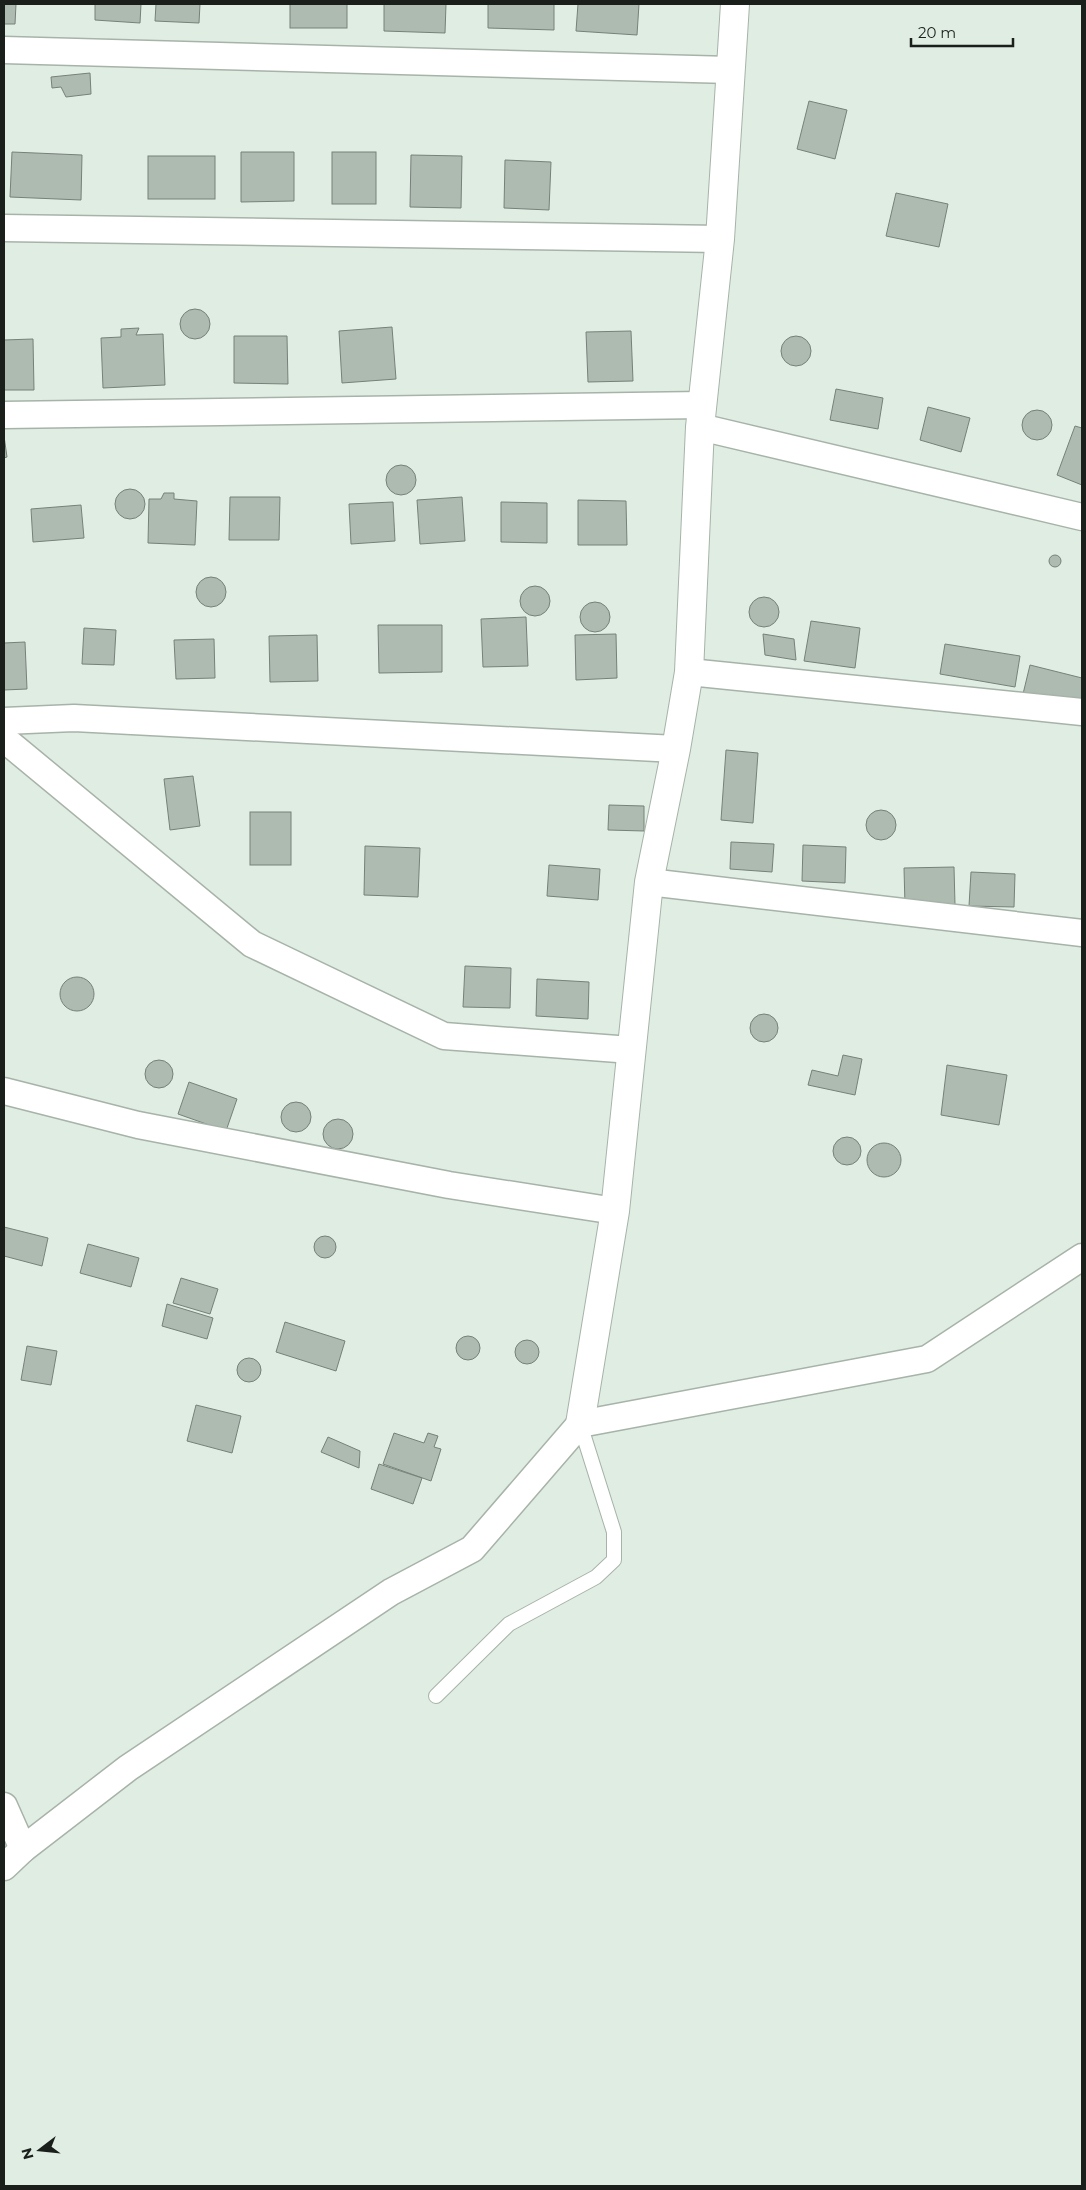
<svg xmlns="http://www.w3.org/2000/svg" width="1086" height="2190" font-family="Montserrat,sans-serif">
  <rect width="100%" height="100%" fill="#e0ede3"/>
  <!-- building -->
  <g fill="#aebbb1" stroke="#768279">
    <path d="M 4,4 L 16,4 L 15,24 L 4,24 Z"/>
    <path d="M 95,4 L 141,4 L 140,23 L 95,20 Z"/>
    <path d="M 156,4 L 200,4 L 199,23 L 155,21 Z"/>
    <rect x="290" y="4" width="57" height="24"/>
    <path d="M 384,4 L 446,4 L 445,33 L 384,31 Z"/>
    <path d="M 488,4 L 554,4 L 554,30 L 488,28 Z"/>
    <path d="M 578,4 L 639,4 L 637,35 L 576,31 Z"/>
    <path d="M 90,73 L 91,94 L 66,97 L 61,87 L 52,88 L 51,77 Z"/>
    <path d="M 809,101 L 847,110 L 835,159 L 797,149 Z"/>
    <path d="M 12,152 L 82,155 L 81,200 L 10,197 Z"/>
    <path d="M 241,152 L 294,152 L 294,201 L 241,202 Z"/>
    <rect x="332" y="152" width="44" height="52"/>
    <path d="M 411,155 L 462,156 L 461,208 L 410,207 Z"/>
    <rect x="148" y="156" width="67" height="43"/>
    <path d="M 505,160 L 551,162 L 549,210 L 504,208 Z"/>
    <path d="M 896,193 L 948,204 L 939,247 L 886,236 Z"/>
    <circle cx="195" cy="324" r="15"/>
    <path d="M 392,327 L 396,379 L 342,383 L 339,331 Z"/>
    <path d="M 139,328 L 136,335 L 163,334 L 165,385 L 103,388 L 101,338 L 121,337 L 121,329 Z"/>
    <path d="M 631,331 L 633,381 L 588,382 L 586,332 Z"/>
    <circle cx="796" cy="351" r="15"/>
    <path d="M 234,336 L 287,336 L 288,384 L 234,383 Z"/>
    <path d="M 33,339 L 34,390 L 4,390 L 4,340 Z"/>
    <path d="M 836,389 L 883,398 L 878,429 L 830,420 Z"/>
    <path d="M 928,407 L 970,418 L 961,452 L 920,440 Z"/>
    <circle cx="1037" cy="425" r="15"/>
    <path d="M 1075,426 L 1082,428 L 1082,485 L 1057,475 Z"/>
    <path d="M 4,436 L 7,457 L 4,458 Z"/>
    <circle cx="401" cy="480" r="15"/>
    <circle cx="130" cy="504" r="15"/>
    <path d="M 164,493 L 174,493 L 174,499 L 197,501 L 195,545 L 148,543 L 149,499 L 161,499 Z"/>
    <path d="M 230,497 L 280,497 L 279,540 L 229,540 Z"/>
    <path d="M 462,497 L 465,541 L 420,544 L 417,500 Z"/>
    <path d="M 578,500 L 626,501 L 627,545 L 578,545 Z"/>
    <path d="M 393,502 L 395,541 L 351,544 L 349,504 Z"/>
    <path d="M 501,502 L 547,503 L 547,543 L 501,542 Z"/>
    <path d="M 81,505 L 84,538 L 33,542 L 31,509 Z"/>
    <circle cx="1055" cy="561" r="6"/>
    <circle cx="211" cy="592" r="15"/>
    <circle cx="535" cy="601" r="15"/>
    <circle cx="764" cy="612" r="15"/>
    <circle cx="595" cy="617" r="15"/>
    <path d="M 526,617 L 528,666 L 483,667 L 481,619 Z"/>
    <path d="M 811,621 L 860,628 L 855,668 L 804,661 Z"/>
    <path d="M 378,625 L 442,625 L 442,672 L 379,673 Z"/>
    <path d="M 84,628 L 116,630 L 114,665 L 82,664 Z"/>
    <path d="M 616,634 L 617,678 L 576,680 L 575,635 Z"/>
    <path d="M 763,634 L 794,639 L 796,660 L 765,655 Z"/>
    <path d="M 317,635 L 318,681 L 270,682 L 269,636 Z"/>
    <path d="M 214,639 L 215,678 L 176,679 L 174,640 Z"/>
    <path d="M 25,642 L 27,689 L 4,690 L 4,643 Z"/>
    <path d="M 945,644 L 1020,656 L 1015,687 L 940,674 Z"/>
    <path d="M 1030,665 L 1082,678 L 1082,708 L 1023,694 Z"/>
    <path d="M 726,750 L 758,753 L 753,823 L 721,820 Z"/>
    <path d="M 193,776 L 200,826 L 170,830 L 164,779 Z"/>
    <path d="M 609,805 L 644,806 L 644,831 L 608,830 Z"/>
    <circle cx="881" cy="825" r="15"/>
    <rect x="250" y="812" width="41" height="53"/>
    <path d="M 731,842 L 774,844 L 772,872 L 730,869 Z"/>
    <path d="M 803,845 L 846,847 L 845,883 L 802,881 Z"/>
    <path d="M 365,846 L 420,848 L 418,897 L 364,895 Z"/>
    <path d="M 549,865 L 600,869 L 598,900 L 547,896 Z"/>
    <path d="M 954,867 L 955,905 L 905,906 L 904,868 Z"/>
    <path d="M 971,872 L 1015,874 L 1014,907 L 969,906 Z"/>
    <path d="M 465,966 L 511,968 L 510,1008 L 463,1007 Z"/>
    <circle cx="77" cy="994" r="17"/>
    <path d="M 537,979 L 589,982 L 588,1019 L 536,1016 Z"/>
    <circle cx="764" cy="1028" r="14"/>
    <path d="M 843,1055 L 862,1059 L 855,1095 L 808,1085 L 812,1070 L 838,1076 Z"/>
    <circle cx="159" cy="1074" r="14"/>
    <path d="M 947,1065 L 1007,1075 L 999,1125 L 941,1115 Z"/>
    <path d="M 189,1082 L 237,1099 L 226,1131 L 178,1114 Z"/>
    <circle cx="296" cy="1117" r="15"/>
    <circle cx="338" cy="1134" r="15"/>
    <circle cx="847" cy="1151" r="14"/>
    <circle cx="884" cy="1160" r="17"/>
    <path d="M 4,1227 L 48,1238 L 42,1266 L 4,1256 Z"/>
    <circle cx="325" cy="1247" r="11"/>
    <path d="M 88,1244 L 139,1258 L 131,1287 L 80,1273 Z"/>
    <path d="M 181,1278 L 218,1289 L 210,1314 L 173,1303 Z"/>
    <path d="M 167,1304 L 213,1318 L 207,1339 L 162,1326 Z"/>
    <path d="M 285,1322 L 345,1341 L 336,1371 L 276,1352 Z"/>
    <circle cx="468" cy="1348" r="12"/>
    <circle cx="527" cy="1352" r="12"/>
    <path d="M 27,1346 L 57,1351 L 51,1385 L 21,1380 Z"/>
    <circle cx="249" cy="1370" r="12"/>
    <path d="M 196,1405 L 241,1416 L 232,1453 L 187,1441 Z"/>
    <path d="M 394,1433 L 424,1443 L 428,1433 L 438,1436 L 434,1447 L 441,1449 L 431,1481 L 383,1464 Z"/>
    <path d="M 328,1437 L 360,1451 L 359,1468 L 321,1452 Z"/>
    <path d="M 379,1464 L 422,1478 L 413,1504 L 371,1489 Z"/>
  </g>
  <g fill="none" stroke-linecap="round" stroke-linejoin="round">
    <defs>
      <path id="service" d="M 436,1696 L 509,1624 L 596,1577 L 614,1560 L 614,1532 L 580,1424"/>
      <g id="minor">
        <path d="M 4,50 L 730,70"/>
        <path d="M 4,228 L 720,239"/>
        <path d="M 4,415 L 702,405"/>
        <path d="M 700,427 L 1082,517"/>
        <path d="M 689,672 L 1082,712"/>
        <path d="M 4,721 L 74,718 L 676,749"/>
        <path d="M 4,739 L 252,944 L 444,1036 L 631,1050"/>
        <path d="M 649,882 L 1082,933"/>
        <path d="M 4,1091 L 138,1125 L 449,1185 L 615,1211"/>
        <path d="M 4,1806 L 23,1849"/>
        <path d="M 4,1867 L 23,1849 L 128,1768 L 391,1592 L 472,1549 L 580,1424 L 927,1359 L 1082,1257"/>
      </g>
      <path id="tertiary" d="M 580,1424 L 615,1211 L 649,882 L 676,749 L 689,672 L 700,427 L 720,239 L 735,4"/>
    </defs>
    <!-- service casing -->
    <use href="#service" stroke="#a7b3a9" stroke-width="16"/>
    <!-- minor casing -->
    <use href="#minor" stroke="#a7b3a9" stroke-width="29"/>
    <!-- tertiary casing -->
    <use href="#tertiary" stroke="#a7b3a9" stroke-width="30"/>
    <!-- service -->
    <use href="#service" stroke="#fff" stroke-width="14"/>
    <!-- minor -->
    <use href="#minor" stroke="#fff" stroke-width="26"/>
    <!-- tertiary -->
    <use href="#tertiary" stroke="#fff" stroke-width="28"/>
  </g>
  <!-- border -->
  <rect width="1086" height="2190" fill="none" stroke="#1a1f1b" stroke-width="10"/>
  <!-- north arrow -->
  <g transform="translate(40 2150) rotate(254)" stroke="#e0ede3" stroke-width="4" paint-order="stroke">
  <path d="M0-4L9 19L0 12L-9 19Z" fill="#1a1f1b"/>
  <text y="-8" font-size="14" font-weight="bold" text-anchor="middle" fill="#1a1f1b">N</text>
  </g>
  <!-- scale -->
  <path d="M911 38v8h102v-8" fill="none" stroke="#1a1f1b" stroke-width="2.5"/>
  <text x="918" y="38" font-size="15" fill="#1a1f1b" stroke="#e0ede3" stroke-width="4" paint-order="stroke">20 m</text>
</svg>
